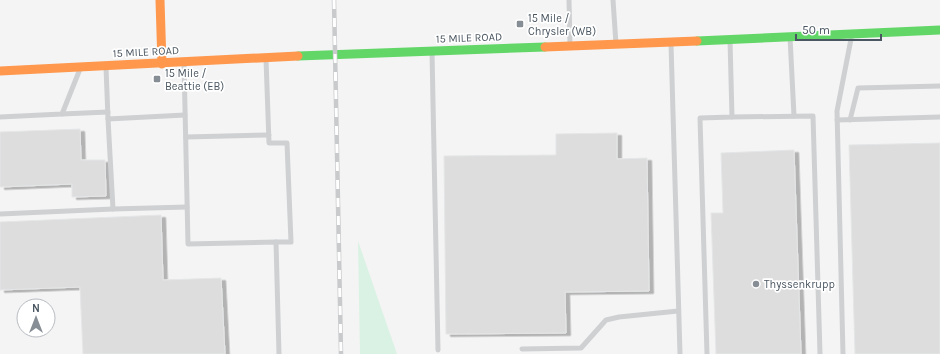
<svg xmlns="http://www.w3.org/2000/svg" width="940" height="354" font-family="Karla,sans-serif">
  <defs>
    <filter id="shadow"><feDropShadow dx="4.5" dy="2.5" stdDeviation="0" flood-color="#0004"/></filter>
  </defs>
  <rect width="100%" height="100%" fill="#f4f4f4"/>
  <!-- green -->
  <path fill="#d9f2e3" d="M 358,241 L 397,354 L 360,354 Z"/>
  <!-- building -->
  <g fill="#ddddde" stroke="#e5e6e7" filter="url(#shadow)">
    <path d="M 80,129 L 81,160 L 105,160 L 106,196 L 72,197 L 72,184 L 0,187 L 0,132 Z"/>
    <path d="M 617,133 L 617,159 L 647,158 L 649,291 L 565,292 L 566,333 L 446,334 L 444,156 L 556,155 L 556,134 Z"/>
    <path d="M 940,143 L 940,354 L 855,354 L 849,145 Z"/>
    <path d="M 794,150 L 801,354 L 716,354 L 711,213 L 723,213 L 721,153 Z"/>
    <path d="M 161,215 L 163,280 L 221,278 L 225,354 L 83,354 L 80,287 L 0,290 L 0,222 Z"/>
  </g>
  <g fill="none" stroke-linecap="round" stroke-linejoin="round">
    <!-- lane -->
    <g stroke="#ced0d2" stroke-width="5">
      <path d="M 569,0 L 570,45"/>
      <path d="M 613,0 L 616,44"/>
      <path d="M 790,37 L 794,116"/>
      <path d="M 671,44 L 680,354"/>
      <path d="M 432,52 L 438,350"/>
      <path d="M 266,59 L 269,143 L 287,143 L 291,242 L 276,242"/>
      <path d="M 184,63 L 188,244 L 276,242 L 279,354"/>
      <path d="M 106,67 L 108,119 L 185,115"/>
      <path d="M 62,114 L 108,112"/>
      <path d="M 0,117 L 62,114 L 80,69"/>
      <path d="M 732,117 L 813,116 L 820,354"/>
      <path d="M 108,119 L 113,209 L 187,207"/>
      <path d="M 837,120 L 940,117"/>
      <path d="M 850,120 L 858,88 L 940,86"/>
      <path d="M 186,137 L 269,135"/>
      <path d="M 0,214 L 113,209"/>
      <path d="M 522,349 L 581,348 L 606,320 L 619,317 L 678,311"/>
      <path d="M 707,354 L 700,118 L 732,117 L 730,40"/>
      <path d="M 843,354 L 837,111 L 852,34"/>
    </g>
    <!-- fast -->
    <g stroke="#63d668" stroke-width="9">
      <path d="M 697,41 L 940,30"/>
      <path d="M 298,56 L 545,47"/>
    </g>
    <!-- slow -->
    <g stroke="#ff974d" stroke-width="9">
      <path d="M 160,0 L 162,64"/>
      <path d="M 545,47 L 697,41"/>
      <path d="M 0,71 L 298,56"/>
    </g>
    <defs>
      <path id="rail" d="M 334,0 L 341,354"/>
    </defs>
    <!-- rail casing -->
    <use href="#rail" stroke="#c9cacc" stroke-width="4.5"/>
    <!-- rail -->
    <use href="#rail" stroke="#fff" stroke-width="3" stroke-dasharray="9" stroke-linecap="butt"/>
  </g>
  <!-- markers -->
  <g fill="#868d94" stroke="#fff" stroke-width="1.5">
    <rect x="516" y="20" width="8" height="8" rx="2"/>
    <rect x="153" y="75" width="8" height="8" rx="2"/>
    <circle cx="756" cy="284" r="4"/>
  </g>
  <g text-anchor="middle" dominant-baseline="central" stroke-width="3.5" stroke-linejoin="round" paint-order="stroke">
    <!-- poi labels -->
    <g font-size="11" fill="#4a5661" stroke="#fff" text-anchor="start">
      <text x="528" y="18">15 Mile /<tspan x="528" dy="13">Chrysler (WB)</tspan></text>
      <text x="165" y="73">15 Mile /<tspan x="165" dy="13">Beattie (EB)</tspan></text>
      <text x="764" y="284">Thyssenkrupp</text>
    </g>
    <!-- street labels -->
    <g font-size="11" fill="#4a5661" stroke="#fff">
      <text transform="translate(469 38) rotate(-2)">15 MILE ROAD</text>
      <text transform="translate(146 52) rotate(-3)">15 MILE ROAD</text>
    </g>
  </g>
  <!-- north arrow -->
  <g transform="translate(36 318)"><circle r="19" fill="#ffffff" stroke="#b7bbc0"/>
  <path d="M0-3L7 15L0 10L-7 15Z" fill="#868d94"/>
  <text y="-6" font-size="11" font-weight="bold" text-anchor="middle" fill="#4a5661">N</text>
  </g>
  <!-- scale -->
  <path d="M796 34v6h85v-6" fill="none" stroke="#4a5661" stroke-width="2"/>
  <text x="802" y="34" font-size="12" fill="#4a5661" stroke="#ffffff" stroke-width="3" paint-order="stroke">50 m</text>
</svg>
